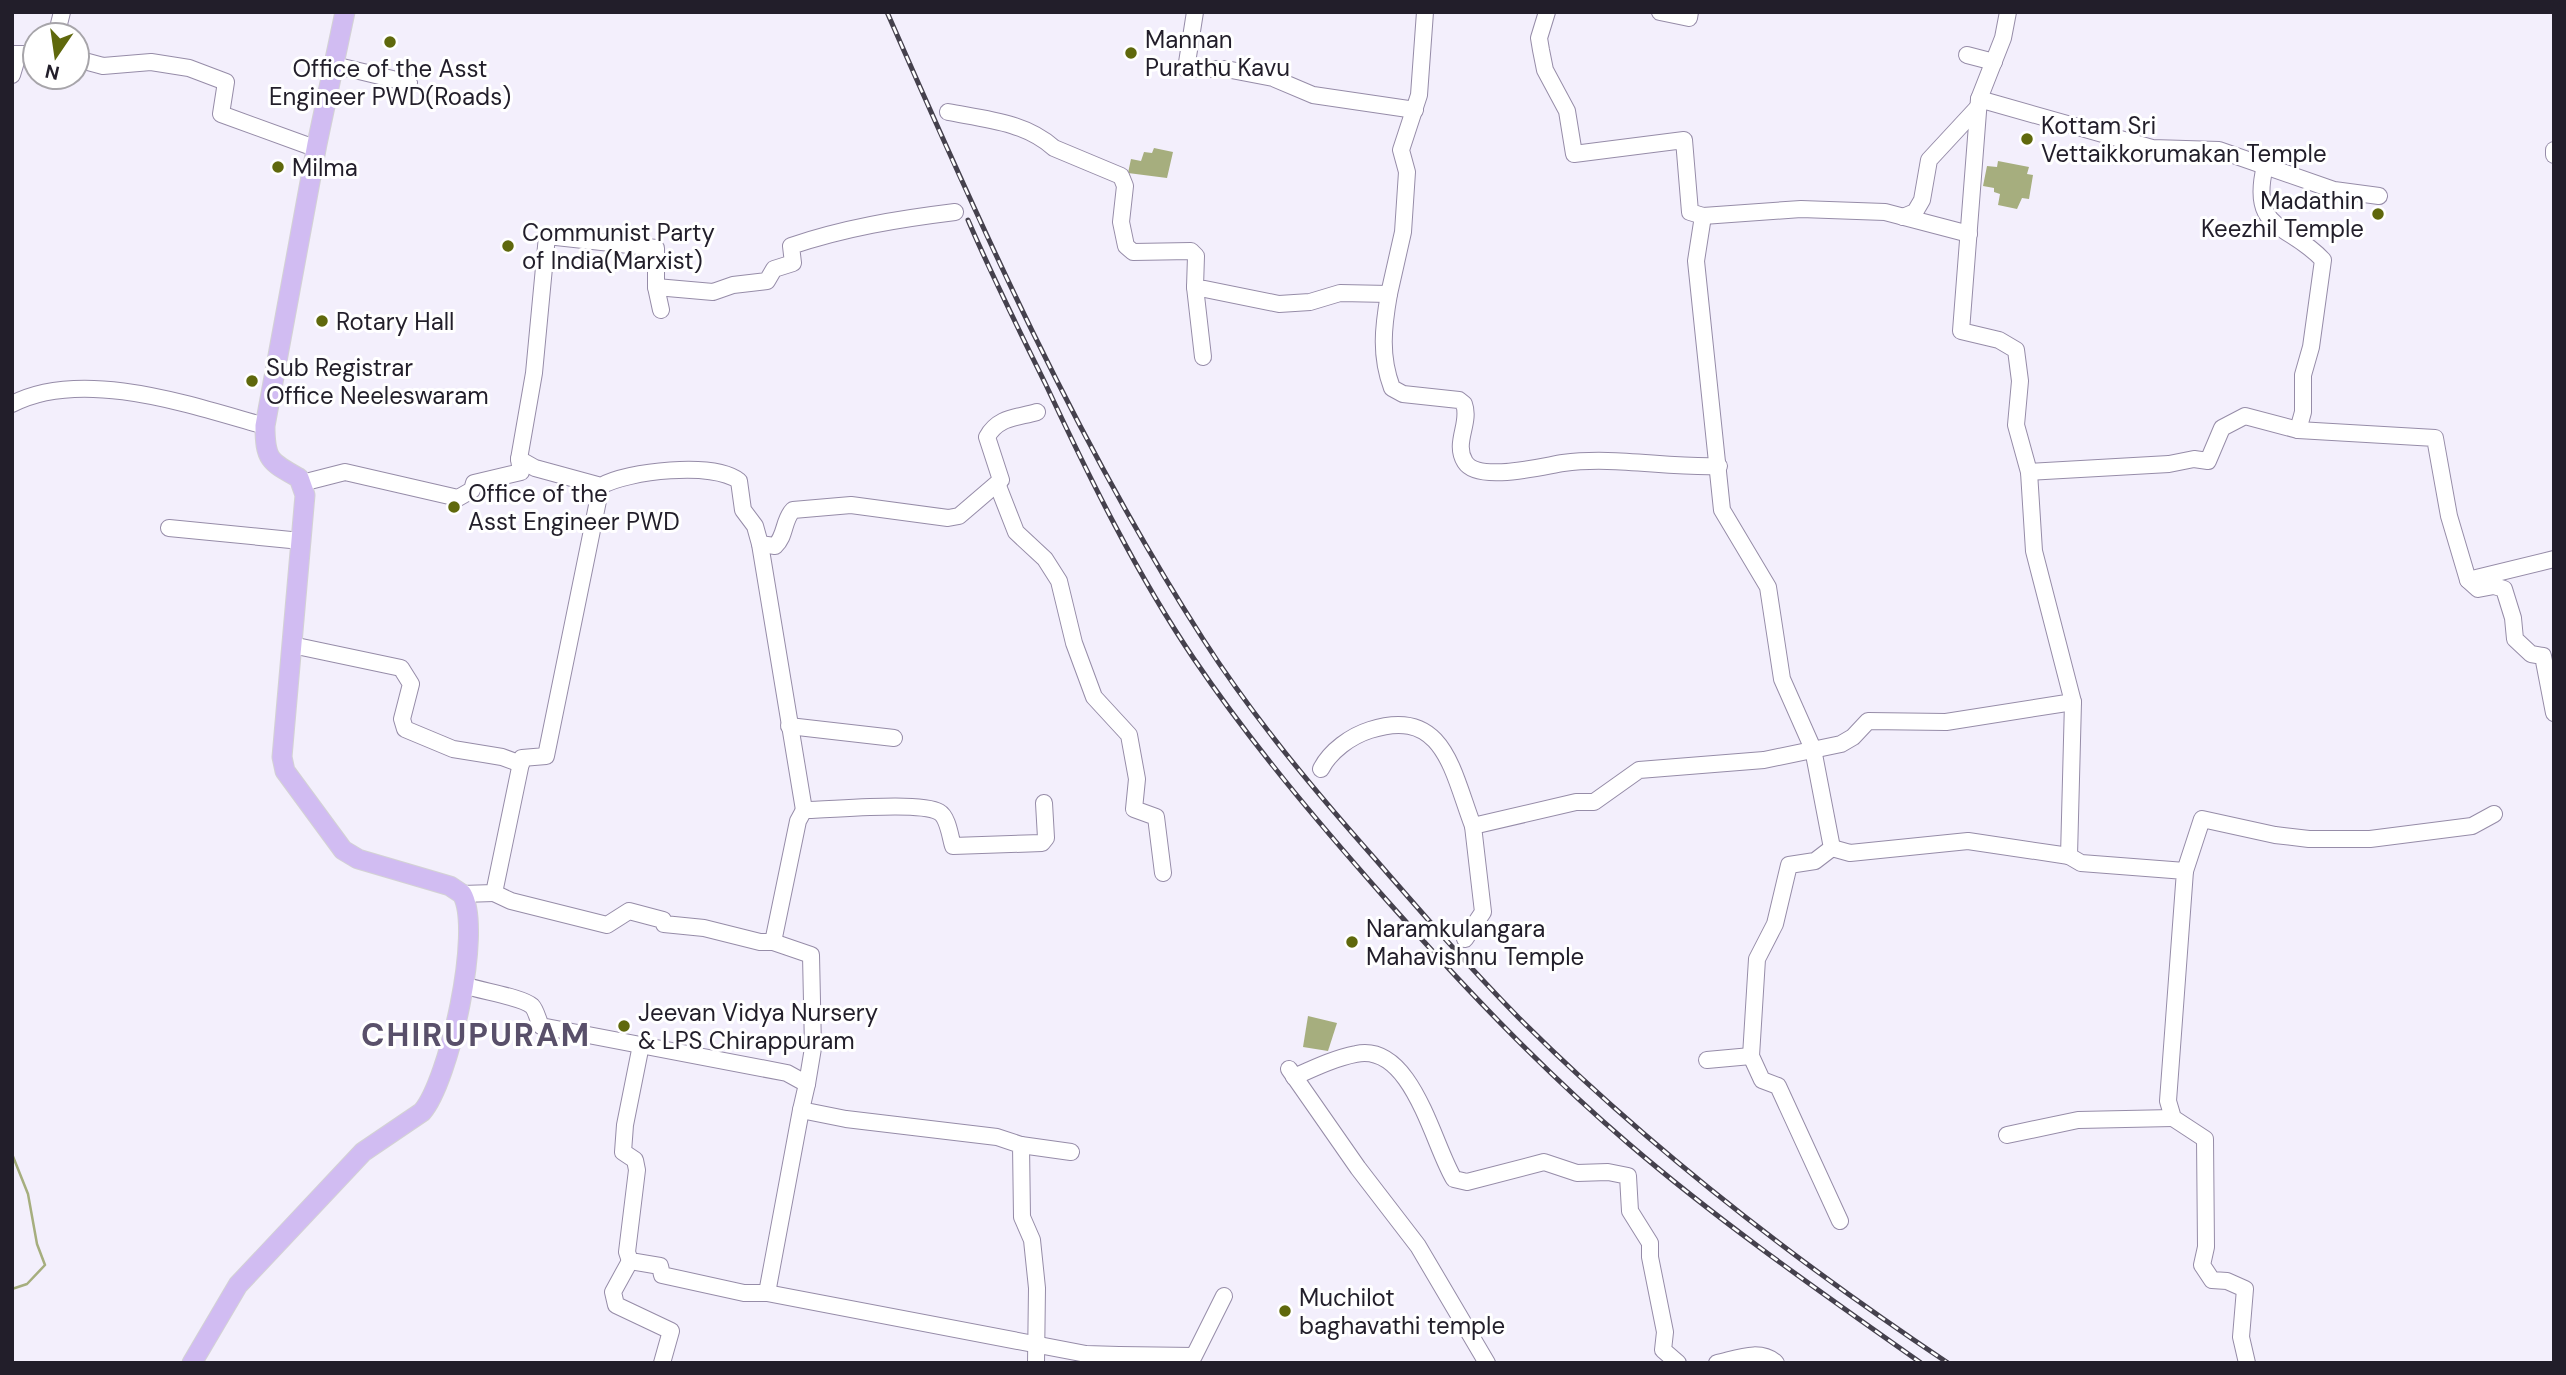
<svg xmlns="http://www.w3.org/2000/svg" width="2566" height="1375" font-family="'DM Sans',sans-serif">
  <rect width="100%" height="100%" fill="#f3effc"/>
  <!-- water -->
  <g fill="#a6ae7e">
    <path d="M 1154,148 L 1173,152 L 1167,178 L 1128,173 L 1131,159 L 1141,161 L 1144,152 L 1152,153 Z"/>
    <path d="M 1998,161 L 2029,167 L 2027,174 L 2033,175 L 2029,199 L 2022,198 L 2017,209 L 1998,205 L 2000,194 L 1994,192 L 1994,188 L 1983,186 L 1987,166 L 1997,167 Z"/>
    <path d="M 1308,1016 L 1337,1023 L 1328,1051 L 1303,1047 Z"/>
  </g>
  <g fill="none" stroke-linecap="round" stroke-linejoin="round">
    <!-- stream -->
    <path stroke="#a6ae7e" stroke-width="2.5" d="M 12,1154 L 28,1194 L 37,1244 L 45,1265 L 27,1284 L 12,1289"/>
    <defs>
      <g id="minor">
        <path d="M 62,12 L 59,24 L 62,35"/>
        <path d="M 1195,12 L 1186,69 L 1226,69 L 1273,78 L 1313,95 L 1415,110"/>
        <path d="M 1547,12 L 1539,38 L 1541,50 L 1545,70 L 1567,111 L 1574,154 L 1684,140 L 1690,212 L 1703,216 L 1801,209 L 1885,212 L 1969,234"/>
        <path d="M 1660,12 L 1689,18 L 1690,12"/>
        <path d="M 12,54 L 35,54"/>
        <path d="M 1967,55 L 1994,62"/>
        <path d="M 77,59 L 103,66 L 151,62 L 189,68 L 226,82 L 221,114 L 309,146 L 317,144"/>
        <path d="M 334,65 L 409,83"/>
        <path d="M 12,75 L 18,55"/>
        <path d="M 1979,99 L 2152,148 L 2219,150 L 2334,190 L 2379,196"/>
        <path d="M 948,112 C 985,119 1025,122 1054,148 L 1121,176 L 1125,186 L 1121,222 L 1126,246 L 1133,252 L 1191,251 L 1196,256 L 1195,287 L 1279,304 L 1310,302 L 1340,293 L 1389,294 L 1403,232 L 1407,172 L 1401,150 L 1419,95 L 1425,12"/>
        <path d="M 2554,150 L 2554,155"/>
        <path d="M 2265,166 C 2249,232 2289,223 2323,260 L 2311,347 L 2303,375 L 2303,412 L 2298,430"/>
        <path d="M 1703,216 L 1696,261 L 1722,510 L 1768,587 L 1782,679 L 1813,749 L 1832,848 L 1815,861 L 1789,865 L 1775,924 L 1757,959 L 1751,1056 L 1762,1080 L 1778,1086 L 1840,1221"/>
        <path d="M 1903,217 L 1915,212 L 1922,200 L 1929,160 L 1979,106"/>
        <path d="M 656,287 L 713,292 L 733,285 L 767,281 L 774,269 L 793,263 L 791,246 C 844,228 898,219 955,212"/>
        <path d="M 1195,287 L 1203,357"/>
        <path d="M 1389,294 C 1383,328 1380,356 1392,388 L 1403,394 L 1459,400 L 1464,404 C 1471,423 1453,443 1465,462 C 1478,483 1543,466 1563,463 C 1614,456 1667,468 1719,466"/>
        <path d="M 12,404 C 83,367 193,406 265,426"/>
        <path d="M 519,459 L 535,468 L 601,486 C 627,471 714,461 739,481 L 743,510 L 755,526 L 760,544 L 804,810"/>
        <path d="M 2029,472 L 2169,464 L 2194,459 L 2208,461 L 2222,428 L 2245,416 L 2298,430 L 2435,438 L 2449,516 L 2468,580 L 2554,559"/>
        <path d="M 302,483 L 345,472 L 458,498 L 472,490 L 474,483 L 521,472 L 519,459 L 534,373 L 547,236 L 656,248 L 656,287 L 661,310"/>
        <path d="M 998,486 L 1016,532 L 1045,559 L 1059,581 L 1074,643 L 1094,697 L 1129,735 L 1137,779 L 1134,809 L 1156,817 L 1163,873"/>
        <path d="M 169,528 L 301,541"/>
        <path d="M 760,544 L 775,546 C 786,536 783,520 793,510 L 851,505 L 948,518 L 959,516 L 1001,480 L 987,437 C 998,417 1016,418 1037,412"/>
        <path d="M 2468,580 L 2478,589 L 2494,586 L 2504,589 L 2513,618 L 2515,639 L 2531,654 L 2543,656 L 2554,713"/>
        <path d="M 292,645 L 401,668 L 411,684 L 402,719 L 405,729 L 453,749 L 502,757 L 521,764"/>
        <path d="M 2073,702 L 2069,856 L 2081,863 L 2185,871 L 2168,1101 L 2173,1118 L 2205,1139 L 2206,1247 L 2202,1265 L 2212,1280 L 2227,1281 L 2245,1289 L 2241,1337 L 2247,1363"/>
        <path d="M 789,726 L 894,738"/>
        <path d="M 1321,769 C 1330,751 1351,736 1370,730 C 1444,706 1452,771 1473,826"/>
        <path d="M 1832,848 L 1850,853 L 1968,841 L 2069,856"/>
        <path d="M 2185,871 L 2202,819 L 2275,835 L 2309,839 L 2370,839 L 2472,826 L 2494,814"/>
        <path d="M 494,893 L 511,901 L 607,925 L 629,911 L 663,920 L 664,924 L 704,928 L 760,942 L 773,942 L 798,821 L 804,810 C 831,810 920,801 939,812 C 948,817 950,836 953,846 L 1042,843 L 1046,838 L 1044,803"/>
        <path d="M 462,894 L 494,893 L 522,758 L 546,756 L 601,486"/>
        <path d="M 1465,939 L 1483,912 L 1473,826 L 1576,802 L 1594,802 L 1639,770 L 1764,760 L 1841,744 L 1853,737 L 1868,721 L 1946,722 L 2073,702 L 2034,551 L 2029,472 L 2016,425 L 2020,381 L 2016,350 L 1999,340 L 1961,331 L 1979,99 L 2003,38 L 2008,12"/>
        <path d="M 773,942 L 811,955 L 813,1048 L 807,1084"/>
        <path d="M 464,985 C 480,991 522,997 532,1006 C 536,1010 538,1020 541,1026 L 787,1073 L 807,1084 L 801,1110 L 846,1119 L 997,1137 L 1021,1145 L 1022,1217 L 1032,1240 L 1037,1288 L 1036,1363"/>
        <path d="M 641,1045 L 625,1125 L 623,1152 L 635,1160 L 637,1170 L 627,1252 L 630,1261 L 660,1266 L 662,1275 L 744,1293 L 767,1293 L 801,1110"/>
        <path d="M 1707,1060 L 1751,1056"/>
        <path d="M 1289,1069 L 1358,1168 L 1418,1246 L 1487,1363"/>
        <path d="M 1294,1077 C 1314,1068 1335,1058 1356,1054 C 1412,1042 1433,1145 1454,1179 L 1467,1182 L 1544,1162 L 1577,1173 L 1608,1172 L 1628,1176 L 1630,1211 L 1650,1243 L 1650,1257 L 1665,1332 L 1663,1350 L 1678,1363"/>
        <path d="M 2007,1135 L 2078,1120 L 2173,1118"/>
        <path d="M 1021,1145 L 1071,1152"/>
        <path d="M 630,1261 L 613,1292 L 616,1305 L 671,1331 L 662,1363"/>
        <path d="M 767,1293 L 1086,1354 L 1119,1355"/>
        <path d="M 1118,1363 L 1119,1355 L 1194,1356 L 1224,1296"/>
        <path d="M 1717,1363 C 1736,1359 1760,1348 1776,1363"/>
      </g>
      <path id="major" d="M 192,1363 L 238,1285 L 363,1152 L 422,1112 C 449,1081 483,930 462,894 L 450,886 L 358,859 L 343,850 L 285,771 L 282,757 L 305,495 L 299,478 C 270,462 265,460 265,426 L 317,144 L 345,12"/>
    </defs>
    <!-- minor casing -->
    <use href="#minor" stroke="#968ca8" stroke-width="18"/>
    <!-- major casing -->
    <use href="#major" stroke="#d3d2d4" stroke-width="21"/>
    <!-- minor -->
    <use href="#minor" stroke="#fff" stroke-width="16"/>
    <!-- major -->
    <use href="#major" stroke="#d1bcf2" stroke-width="19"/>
    <defs>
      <g id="rail">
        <path d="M 887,12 C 981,227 1076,441 1203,639 C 1253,717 1314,790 1376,860 C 1422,913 1468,966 1517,1016 C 1647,1146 1795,1261 1948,1363"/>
        <path d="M 968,220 C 992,276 1019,330 1046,385 C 1090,479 1136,573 1194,659 C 1251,743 1316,820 1383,896 C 1461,984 1540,1068 1629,1144 C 1721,1223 1822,1293 1921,1363"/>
      </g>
    </defs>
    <!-- rail casing -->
    <use href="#rail" stroke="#45414d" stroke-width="5"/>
    <!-- rail -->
    <use href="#rail" stroke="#fff" stroke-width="2.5" stroke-dasharray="8" stroke-linecap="butt"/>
  </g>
  <!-- markers -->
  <g fill="#5f680c" stroke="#fff" stroke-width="2.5">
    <circle cx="390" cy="42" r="7"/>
    <circle cx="1131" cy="53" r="7"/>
    <circle cx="2027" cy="139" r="7"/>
    <circle cx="278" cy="167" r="7"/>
    <circle cx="2378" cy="214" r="7"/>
    <circle cx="508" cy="246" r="7"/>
    <circle cx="322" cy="321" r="7"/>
    <circle cx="252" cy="381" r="7"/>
    <circle cx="454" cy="507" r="7"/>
    <circle cx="1352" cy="942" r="7"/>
    <circle cx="624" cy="1026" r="7"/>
    <circle cx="1285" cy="1311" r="7"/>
  </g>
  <g text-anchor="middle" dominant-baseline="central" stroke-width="6" stroke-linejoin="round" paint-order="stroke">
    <!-- poi labels -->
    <g font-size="24" fill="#221e2a" stroke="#fff" text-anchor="start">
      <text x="1145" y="39">Mannan<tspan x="1145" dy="28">Purathu Kavu</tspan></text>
      <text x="390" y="68" text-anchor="middle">Office of the Asst<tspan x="390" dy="28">Engineer PWD(Roads)</tspan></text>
      <text x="2041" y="125">Kottam Sri<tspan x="2041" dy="28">Vettaikkorumakan Temple</tspan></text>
      <text x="292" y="167">Milma</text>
      <text x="2364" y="200" text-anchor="end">Madathin<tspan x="2364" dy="28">Keezhil Temple</tspan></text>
      <text x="522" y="232">Communist Party<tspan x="522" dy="28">of India(Marxist)</tspan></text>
      <text x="336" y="321">Rotary Hall</text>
      <text x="266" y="367">Sub Registrar<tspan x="266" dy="28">Office Neeleswaram</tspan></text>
      <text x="468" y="493">Office of the<tspan x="468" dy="28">Asst Engineer PWD</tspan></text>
      <text x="1366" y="928">Naramkulangara<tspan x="1366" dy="28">Mahavishnu Temple</tspan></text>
      <text x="638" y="1012">Jeevan Vidya Nursery<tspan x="638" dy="28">&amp; LPS Chirappuram</tspan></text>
      <text x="1299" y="1297">Muchilot<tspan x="1299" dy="28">baghavathi temple</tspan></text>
    </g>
    <!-- district labels -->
    <g font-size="32" font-weight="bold" letter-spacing="2" fill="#59506a" stroke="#fff">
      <text x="476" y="1035">CHIRUPURAM</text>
    </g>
  </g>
  <!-- border -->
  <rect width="2566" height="1375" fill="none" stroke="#221e2a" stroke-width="28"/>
  <!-- north arrow -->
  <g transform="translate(56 56) rotate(193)"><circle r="33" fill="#ffffff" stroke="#a7a5aa" stroke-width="2"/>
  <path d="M0-5L12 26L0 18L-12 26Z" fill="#5f680c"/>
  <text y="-10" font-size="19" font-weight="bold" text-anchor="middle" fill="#221e2a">N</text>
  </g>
</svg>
